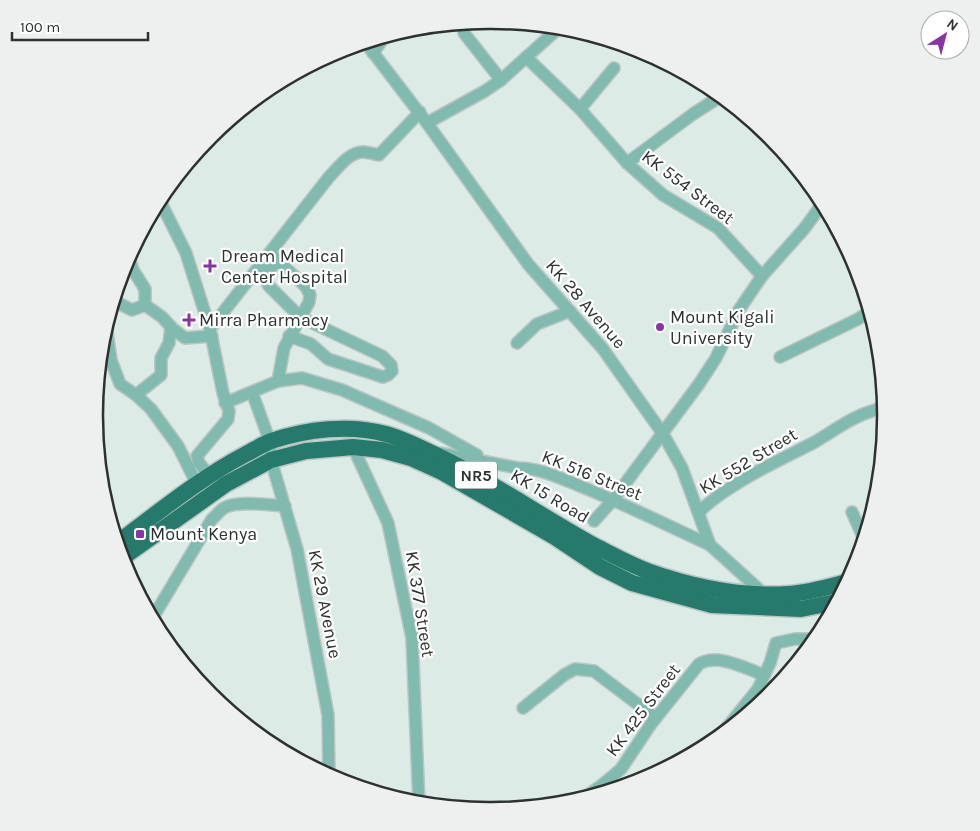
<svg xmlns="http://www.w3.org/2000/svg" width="980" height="831" font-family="Karla,sans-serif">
  <rect width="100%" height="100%" fill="#ddebe7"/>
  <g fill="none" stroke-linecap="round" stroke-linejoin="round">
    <defs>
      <g id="minor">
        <path d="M 464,33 L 501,80"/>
        <path d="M 365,42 L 427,123 L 528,264 L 603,349 L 663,434 L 682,468 L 710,545 L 764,594"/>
        <path d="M 373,53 L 385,36"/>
        <path d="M 526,57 L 580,109 L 627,163 L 663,195 L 718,228 L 762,276 L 739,310 L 716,358 L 699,384 L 613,500 L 594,521"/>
        <path d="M 580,109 L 614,68"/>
        <path d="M 427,123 L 485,91 L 501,80 L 560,27"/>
        <path d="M 627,163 L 693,114 L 721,96"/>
        <path d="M 159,199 L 186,253 L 210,329 L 223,393 L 229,411 L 228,419 L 197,456 L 199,463 L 209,475"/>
        <path d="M 273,256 L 306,287 L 310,295 L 309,302 L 284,348 L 278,381"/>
        <path d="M 129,257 L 133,270 L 145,289 L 145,305 L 162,317 L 172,328 L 185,338 L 212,336"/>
        <path d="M 277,260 L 266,275 L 268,285 L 300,317 L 382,356 L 391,365 L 392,371 L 388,375 L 383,377 L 328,359 L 311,344 L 289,336"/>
        <path d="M 762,276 L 804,229 L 823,203"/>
        <path d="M 113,302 L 118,303 L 132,310 L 145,305"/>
        <path d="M 106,325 L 111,360 L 120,384 L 136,395 L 151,409 L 178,446 L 197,484"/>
        <path d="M 210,329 L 329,177 C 338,168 349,152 363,152 C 368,152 374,154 379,155 L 420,112"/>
        <path d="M 517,343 L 537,324 L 570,311"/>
        <path d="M 780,357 L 858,319 L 870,311"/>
        <path d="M 252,392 L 270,442 L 271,460 L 297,549 L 328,715 L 329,776"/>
        <path d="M 136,395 L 161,375 L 161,358 L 169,343 L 171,327"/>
        <path d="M 225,403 L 278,381 L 302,378 L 342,390 L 429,428 L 477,455"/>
        <path d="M 353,447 L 388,523 L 412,638 L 419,804"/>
        <path d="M 439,453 L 518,468 C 540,468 560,478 580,486 C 624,504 667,525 710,545"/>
        <path d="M 699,512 C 727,484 778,461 813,443 C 829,434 843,423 859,416 C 867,412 876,410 885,407"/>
        <path d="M 852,512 L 864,539"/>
        <path d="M 152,619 L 212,519 C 216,516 219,511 224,508 C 236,500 270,505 285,506"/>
        <path d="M 523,708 L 564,675 L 575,669 L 594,671 L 656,718"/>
        <path d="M 721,735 L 758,689 L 770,663 L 776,643 L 795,639 L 816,639"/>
        <path d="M 583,799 L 602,785 L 621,769 L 651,724 L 699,664 C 718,653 745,668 764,675"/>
      </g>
      <g id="highway">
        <path d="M 117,543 C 159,512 200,478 246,454 C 254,450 263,444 271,441 C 307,429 350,424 386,434 C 404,439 421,448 438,456 C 493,482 542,517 595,546 C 613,555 631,565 650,572 C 693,587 742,597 788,594 C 808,593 828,587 847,582"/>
        <path d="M 122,558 L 226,484 L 271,460 L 306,451 L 353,447 L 382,450 L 411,458 L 442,472 L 555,537 L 600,567 L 632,583 L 712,605 L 801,609 L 836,602"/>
      </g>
    </defs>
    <!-- minor casing -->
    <use href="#minor" stroke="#bac6c3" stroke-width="14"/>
    <!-- highway casing -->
    <use href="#highway" stroke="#bac6c3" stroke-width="19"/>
    <!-- path -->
    <path stroke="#97a19e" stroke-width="2" stroke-dasharray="1 4" stroke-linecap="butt" d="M 523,808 L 532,802 L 546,805"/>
    <!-- minor -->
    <use href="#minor" stroke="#81baae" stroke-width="11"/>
    <!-- highway -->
    <use href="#highway" stroke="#257a6c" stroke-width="16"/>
  </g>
  <!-- markers -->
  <g fill="#8735a5" stroke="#fff" stroke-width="2">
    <path d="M207.5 258.5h5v5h5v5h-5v5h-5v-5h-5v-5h5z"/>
    <path d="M186.5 312.5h5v5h5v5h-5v5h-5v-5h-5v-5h5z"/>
    <circle cx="660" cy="327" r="5"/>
    <rect x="135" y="529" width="10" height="10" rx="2.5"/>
  </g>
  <g text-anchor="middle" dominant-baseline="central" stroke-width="4.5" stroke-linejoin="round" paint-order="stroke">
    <!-- shield labels -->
    <rect fill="#fff" stroke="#6c706f" stroke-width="1" x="455" y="461.5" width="42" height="27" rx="4"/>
    <g font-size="16" font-weight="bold" fill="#2d3231">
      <text x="476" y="475">NR5</text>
    </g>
    <!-- street labels -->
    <g font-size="18" fill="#2d3231" stroke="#fff">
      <text transform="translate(688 187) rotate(37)">KK 554 Street</text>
      <text transform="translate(586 304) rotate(49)">KK 28 Avenue</text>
      <text transform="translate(748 461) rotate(-31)">KK 552 Street</text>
      <text transform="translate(592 475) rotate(22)">KK 516 Street</text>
      <text transform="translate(550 496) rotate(31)">KK 15 Road</text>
      <text transform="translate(325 604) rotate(79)">KK 29 Avenue</text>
      <text transform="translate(420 604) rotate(81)">KK 377 Street</text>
      <text transform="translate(643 710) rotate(-53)">KK 425 Street</text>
    </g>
    <!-- poi labels -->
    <g font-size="18" fill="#2d3231" stroke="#fff" text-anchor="start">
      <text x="221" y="256">Dream Medical<tspan x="221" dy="21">Center Hospital</tspan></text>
      <text x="670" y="317">Mount Kigali<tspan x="670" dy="21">University</tspan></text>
      <text x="199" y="320">Mirra Pharmacy</text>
      <text x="150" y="534">Mount Kenya</text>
    </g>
  </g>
  <!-- crop -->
  <path d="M0 0H980V831H0ZM489 29H491A386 386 0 0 1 877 415V416A386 386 0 0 1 491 802H489A386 386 0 0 1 103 416V415A386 386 0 0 1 489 29Z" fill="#eeefef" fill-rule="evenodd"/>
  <path fill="none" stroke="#2d3231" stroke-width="2.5" d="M489 29H491A386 386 0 0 1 877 415V416A386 386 0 0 1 491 802H489A386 386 0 0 1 103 416V415A386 386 0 0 1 489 29Z"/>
  <!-- north arrow -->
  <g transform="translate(945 35) rotate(36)"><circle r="24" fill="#ffffff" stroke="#abadad"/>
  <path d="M0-4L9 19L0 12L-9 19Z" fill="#8735a5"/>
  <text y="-8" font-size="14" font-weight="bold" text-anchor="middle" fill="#2d3231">N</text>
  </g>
  <!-- scale -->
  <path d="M12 32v8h136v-8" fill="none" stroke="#2d3231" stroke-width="2.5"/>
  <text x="20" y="32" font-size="15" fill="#2d3231" stroke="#ffffff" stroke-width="4" paint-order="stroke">100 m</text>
</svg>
